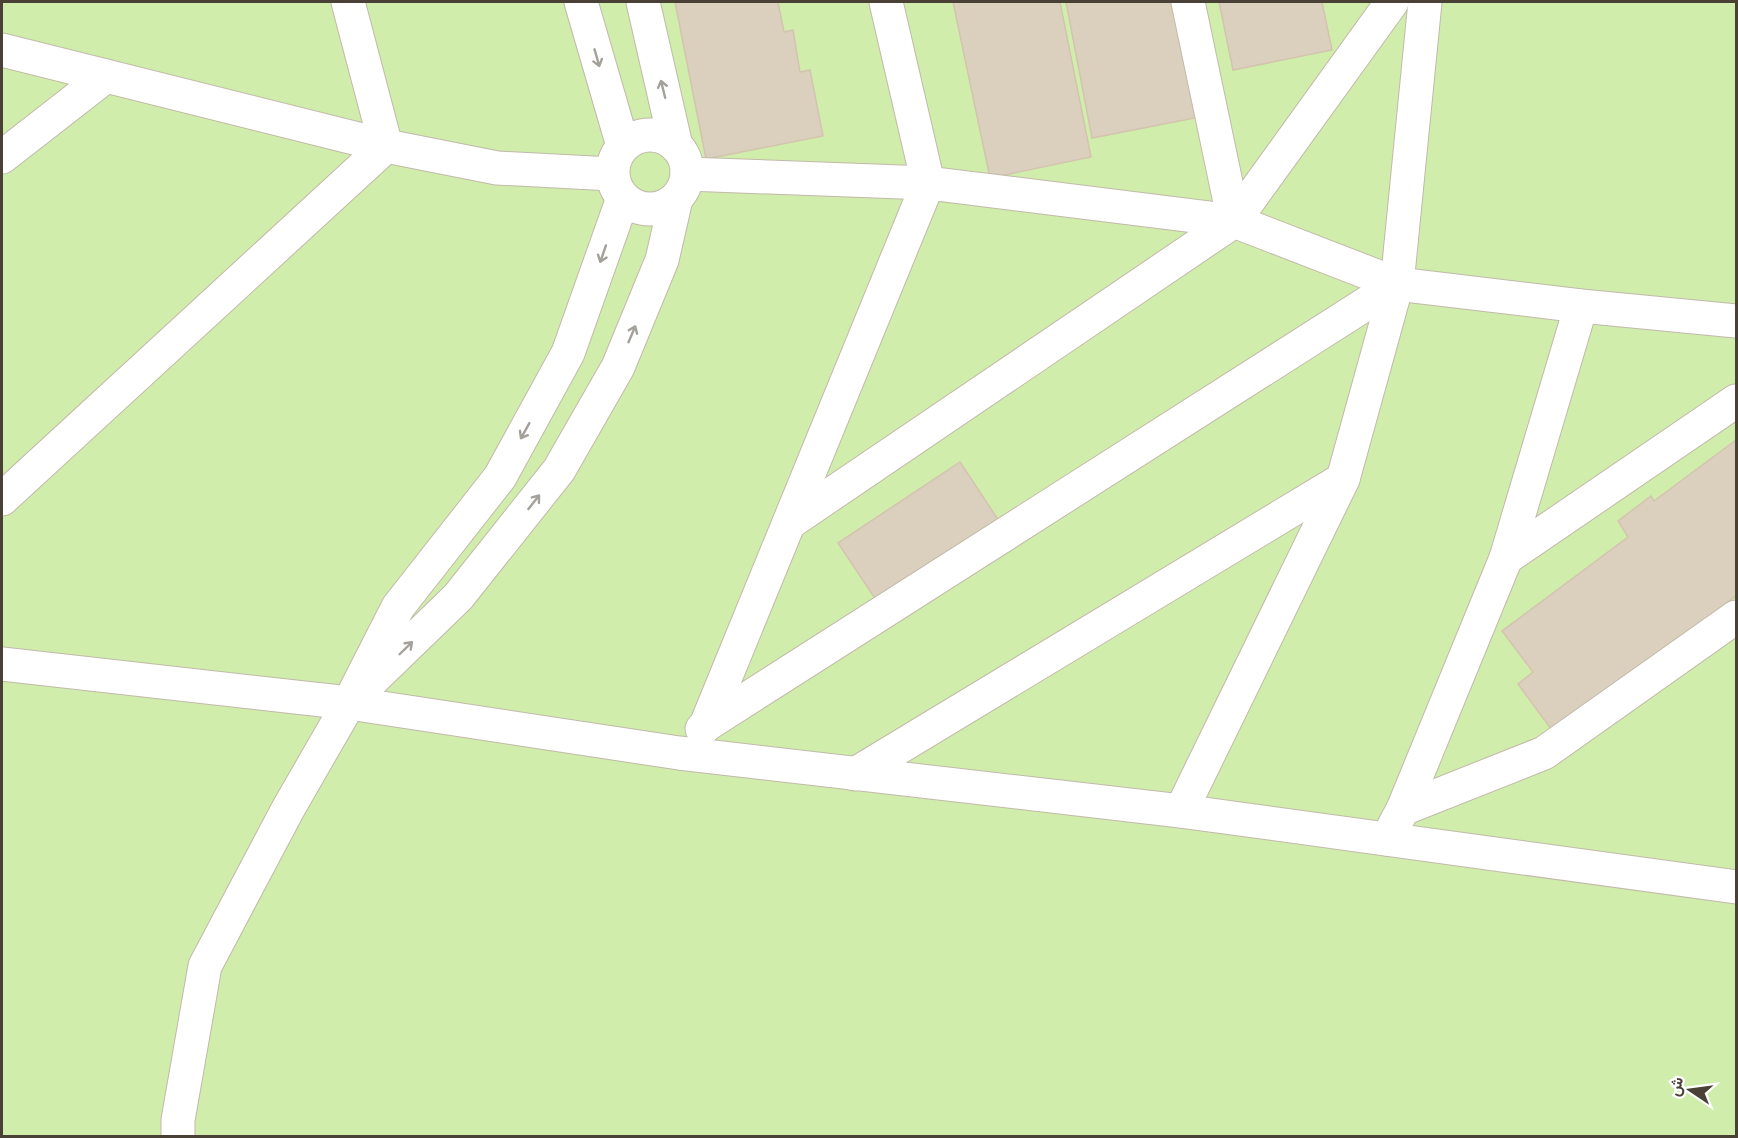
<svg xmlns="http://www.w3.org/2000/svg" width="1738" height="1138" font-family="'Titillium Web',Vazirmatn,sans-serif">
  <rect width="100%" height="100%" fill="#f5f1e7"/>
  <!-- green -->
  <rect fill="#d0edac" x="2" y="2" width="1734" height="1134"/>
  <!-- building -->
  <g fill="#dbcfbe" stroke="#d3c4ae" stroke-width="1.5">
    <path d="M 675,2 L 778,2 L 784,32 L 793,30 L 800,72 L 810,70 L 823,136 L 706,159 Z"/>
    <path d="M 953,2 L 1060,2 L 1091,157 L 990,178 Z"/>
    <path d="M 1066,2 L 1174,2 L 1195,118 L 1092,138 Z"/>
    <path d="M 1219,2 L 1322,2 L 1332,50 L 1233,70 Z"/>
    <path d="M 1736,440 L 1736,596 L 1554,733 L 1518,684 L 1533,672 L 1502,631 L 1628,537 L 1618,521 L 1651,496 L 1654,501 Z"/>
    <path d="M 960,462 L 1001,524 L 880,606 L 838,543 Z"/>
  </g>
  <g fill="none" stroke-linecap="round" stroke-linejoin="round">
    <defs>
      <g id="minor">
        <path d="M 581,2 L 623,146"/>
        <path d="M 643,2 L 676,146"/>
        <path d="M 1188,2 L 1234,221"/>
        <path d="M 2,50 L 386,146 L 497,168 L 612,174"/>
        <circle cx="650" cy="172" r="37"/>
        <path d="M 2,157 L 106,76"/>
        <path d="M 687,174 L 928,183 L 1234,221 L 1397,284 L 1581,306 L 1736,321"/>
        <path d="M 2,499 L 386,146 L 348,2"/>
        <path d="M 789,523 L 1234,221 L 1392,2"/>
        <path d="M 1506,558 L 1736,401"/>
        <path d="M 2,664 L 349,703 L 679,753 L 1181,811 L 1736,887"/>
        <path d="M 367,685 L 458,597 L 559,470 L 618,367 L 662,260 L 676,199"/>
        <path d="M 706,725 L 1397,284"/>
        <path d="M 702,729 L 706,725 L 928,183 L 886,2"/>
        <path d="M 855,774 L 1343,479"/>
        <path d="M 1403,809 L 1544,753 L 1736,617"/>
        <path d="M 1181,811 L 1343,479 L 1397,284 L 1425,2"/>
        <path d="M 1387,839 L 1403,809 L 1506,558 L 1581,306"/>
        <path d="M 178,1136 L 178,1120 L 205,966 L 288,809 L 349,703 L 398,607 L 500,477 L 568,353 L 623,198"/>
      </g>
    </defs>
    <!-- minor casing -->
    <use href="#minor" stroke="#c2b9a9" stroke-width="35"/>
    <!-- minor -->
    <use href="#minor" stroke="#fff" stroke-width="33"/>
  </g>
  <!-- one-way arrows -->
  <defs><path id="oneway-shaft" d="M-6 0H5M1.5-3L5.5 0L1.5 3" fill="none" stroke-width="1.6" stroke-linecap="round" stroke-linejoin="round" transform="scale(1.5)"/></defs>
  <g stroke="#a4a09a">
    <use href="#oneway-shaft" transform="translate(597 58) rotate(74)"/>
    <use href="#oneway-shaft" transform="translate(663 89) rotate(-104)"/>
    <use href="#oneway-shaft" transform="translate(603 254) rotate(109)"/>
    <use href="#oneway-shaft" transform="translate(632 334) rotate(-67)"/>
    <use href="#oneway-shaft" transform="translate(525 431) rotate(119)"/>
    <use href="#oneway-shaft" transform="translate(534 502) rotate(-52)"/>
    <use href="#oneway-shaft" transform="translate(406 648) rotate(-44)"/>
  </g>
  <!-- border -->
  <rect width="1738" height="1138" fill="none" stroke="#494135" stroke-width="6"/>
  <!-- north arrow -->
  <g transform="translate(1690 1090) rotate(283)" stroke="#ffffff" stroke-width="4.5" paint-order="stroke">
  <path d="M0-4.5L10 22L0 15L-10 22Z" fill="#494135"/>
  <text y="-9" font-size="16" font-weight="bold" text-anchor="middle" fill="#494135">ش</text>
  </g>
</svg>
